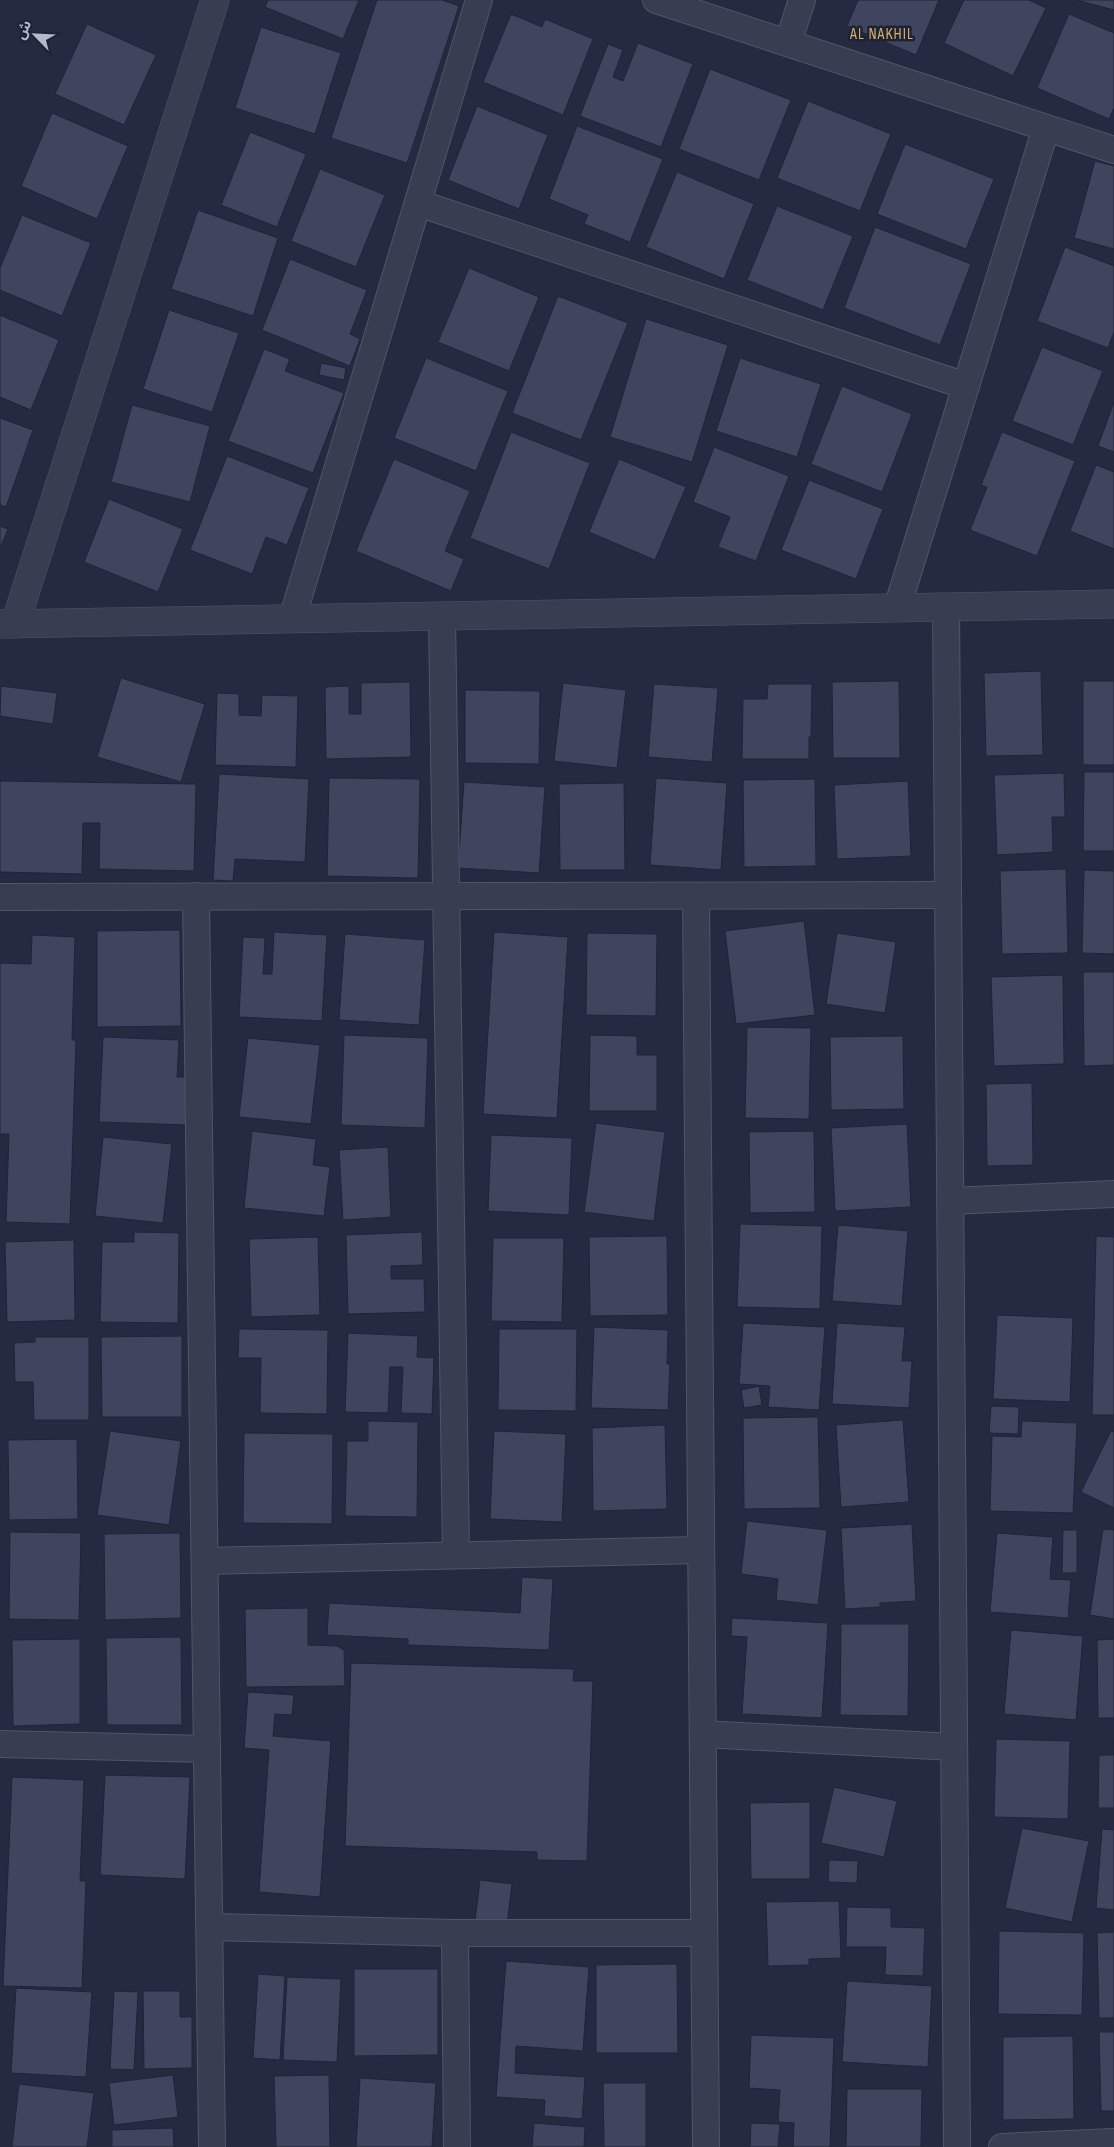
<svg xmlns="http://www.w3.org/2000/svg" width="1114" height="2147" font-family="'Sofia Sans Condensed','Noto Sans Arabic',sans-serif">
  <rect width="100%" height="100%" fill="#252a41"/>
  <!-- building -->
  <g fill="#3f455f" stroke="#202438">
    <path d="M 268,0 L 359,0 L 343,39 L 265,7 Z"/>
    <path d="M 377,0 L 442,0 L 459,6 L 407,163 L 331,138 Z"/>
    <path d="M 858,0 L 939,0 L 916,55 L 847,26 Z"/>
    <path d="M 964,0 L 1029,0 L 1046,8 L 1013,76 L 944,43 Z"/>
    <path d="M 1076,0 L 1114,0 L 1114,10 Z"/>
    <path d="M 511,14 L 542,27 L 545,19 L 593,39 L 563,115 L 483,82 Z"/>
    <path d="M 1069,14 L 1114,33 L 1114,108 L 1109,119 L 1037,88 Z"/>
    <path d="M 87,24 L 156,55 L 124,125 L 55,94 Z"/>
    <path d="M 261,27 L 341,53 L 315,134 L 235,108 Z"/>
    <path d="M 638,43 L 693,64 L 661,147 L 580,116 L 608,44 L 623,50 L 613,77 L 623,81 Z"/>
    <path d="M 710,69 L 791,100 L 759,180 L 679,149 Z"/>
    <path d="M 808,101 L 891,134 L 860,211 L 777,178 Z"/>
    <path d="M 477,106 L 548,135 L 519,209 L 448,180 Z"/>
    <path d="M 52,113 L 128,146 L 97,219 L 21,186 Z"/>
    <path d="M 577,126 L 663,159 L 630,242 L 584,224 L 588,215 L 549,199 Z"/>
    <path d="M 250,132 L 306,154 L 277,227 L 221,205 Z"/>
    <path d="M 905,144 L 994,179 L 966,249 L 877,214 Z"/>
    <path d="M 1095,161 L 1114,166 L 1114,249 L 1074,238 Z"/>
    <path d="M 320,169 L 385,195 L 356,267 L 291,241 Z"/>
    <path d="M 677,172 L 754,204 L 724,279 L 646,247 Z"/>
    <path d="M 777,206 L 853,236 L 823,310 L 747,280 Z"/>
    <path d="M 198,210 L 278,238 L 253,316 L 171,289 Z"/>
    <path d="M 22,215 L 91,243 L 62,316 L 0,290 L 0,268 Z"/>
    <path d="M 875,227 L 971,264 L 940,345 L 844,308 Z"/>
    <path d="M 1065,247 L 1114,266 L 1114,332 L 1108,348 L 1037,321 Z"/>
    <path d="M 290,259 L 367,290 L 350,334 L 360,339 L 350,366 L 262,330 Z"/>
    <path d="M 469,268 L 539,297 L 509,371 L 438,342 Z"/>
    <path d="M 558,296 L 628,323 L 581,440 L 512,413 Z"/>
    <path d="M 169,310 L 239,333 L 212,412 L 143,389 Z"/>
    <path d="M 0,315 L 59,340 L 31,410 L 0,397 Z"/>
    <path d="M 646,319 L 728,345 L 692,462 L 610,437 Z"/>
    <path d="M 1042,347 L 1103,371 L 1073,445 L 1012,421 Z"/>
    <path d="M 264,349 L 290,359 L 285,371 L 344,393 L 313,473 L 228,441 Z"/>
    <path d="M 426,358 L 508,391 L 476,471 L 394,438 Z"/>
    <path d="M 740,358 L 821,384 L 797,457 L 716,431 Z"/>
    <path d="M 321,363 L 346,368 L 344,380 L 319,375 Z"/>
    <path d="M 842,386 L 912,414 L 882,492 L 811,464 Z"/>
    <path d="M 1114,402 L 1114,452 L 1098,446 Z"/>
    <path d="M 132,405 L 210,426 L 190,502 L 111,482 Z"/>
    <path d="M 0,418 L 33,430 L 6,507 L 0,505 Z"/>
    <path d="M 511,432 L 590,463 L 549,569 L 470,538 Z"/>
    <path d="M 1002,432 L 1075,461 L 1037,556 L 970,530 L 987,487 L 981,485 Z"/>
    <path d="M 714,447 L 789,476 L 756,561 L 718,547 L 730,517 L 693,502 Z"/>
    <path d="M 227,456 L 309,488 L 287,545 L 266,537 L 252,574 L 190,550 Z"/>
    <path d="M 394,459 L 470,491 L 445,551 L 464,559 L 451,591 L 356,551 Z"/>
    <path d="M 619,459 L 686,487 L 655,560 L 589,532 Z"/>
    <path d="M 1096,465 L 1114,472 L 1114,549 L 1070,531 Z"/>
    <path d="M 809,480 L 883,509 L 856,579 L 781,550 Z"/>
    <path d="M 109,499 L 183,529 L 158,592 L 84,562 Z"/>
    <path d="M 0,526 L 8,529 L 0,549 Z"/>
    <path d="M 1041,671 L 1043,755 L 986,756 L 984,673 Z"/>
    <path d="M 121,678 L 205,704 L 181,782 L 97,757 Z"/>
    <path d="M 899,681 L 900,758 L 833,758 L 832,682 Z"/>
    <rect x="1083" y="681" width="31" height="84"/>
    <path d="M 410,682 L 411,757 L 326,759 L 325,687 L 349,686 L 349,714 L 361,714 L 361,683 Z"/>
    <path d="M 563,683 L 626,690 L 617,768 L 554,761 Z"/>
    <path d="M 654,684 L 718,688 L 712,762 L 648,757 Z"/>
    <path d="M 768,684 L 812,684 L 811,737 L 809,737 L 809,759 L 742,759 L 743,699 L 767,699 Z"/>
    <path d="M 1,686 L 57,693 L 53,724 L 0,716 Z"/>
    <path d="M 465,690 L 540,691 L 539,764 L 465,763 Z"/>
    <path d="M 217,693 L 239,694 L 239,715 L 261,716 L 262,695 L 298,696 L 296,767 L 215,765 Z"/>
    <path d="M 1084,772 L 1114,772 L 1114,851 L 1083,851 Z"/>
    <path d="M 1064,773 L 1065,817 L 1052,817 L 1053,852 L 997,855 L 994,775 Z"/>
    <path d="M 219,774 L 309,779 L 305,862 L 235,859 L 233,881 L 213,880 Z"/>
    <path d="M 329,778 L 420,779 L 418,878 L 327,876 Z"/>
    <path d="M 656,778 L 727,783 L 721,870 L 650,865 Z"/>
    <path d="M 815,779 L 816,866 L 744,867 L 743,780 Z"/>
    <path d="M 0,781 L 196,784 L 194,871 L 99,869 L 100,823 L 83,823 L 82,874 L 0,872 Z"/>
    <path d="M 908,781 L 911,856 L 837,859 L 834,785 Z"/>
    <path d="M 464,782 L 545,787 L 539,873 L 458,868 Z"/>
    <path d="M 624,783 L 625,870 L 560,870 L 559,784 Z"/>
    <path d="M 1066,869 L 1068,953 L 1002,954 L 1000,871 Z"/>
    <path d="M 1084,870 L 1114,871 L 1114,954 L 1082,953 Z"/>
    <path d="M 804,921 L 815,1015 L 736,1024 L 725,931 Z"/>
    <path d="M 180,930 L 181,1026 L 97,1027 L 97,931 Z"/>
    <path d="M 274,932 L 327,935 L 322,1021 L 239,1017 L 243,937 L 265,938 L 263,974 L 272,974 Z"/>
    <path d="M 494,932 L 568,937 L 557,1118 L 483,1114 Z"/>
    <path d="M 587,933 L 657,934 L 656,1016 L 586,1015 Z"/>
    <path d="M 837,933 L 896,942 L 885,1013 L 826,1004 Z"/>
    <path d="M 345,934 L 425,940 L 419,1025 L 339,1020 Z"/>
    <path d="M 32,935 L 75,937 L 72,1040 L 76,1040 L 70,1224 L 6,1222 L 9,1134 L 0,1134 L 0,963 L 31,964 Z"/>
    <path d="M 1083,972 L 1114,972 L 1114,1065 L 1084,1066 Z"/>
    <path d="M 1063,975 L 1064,1064 L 994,1066 L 991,977 Z"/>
    <path d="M 747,1027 L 811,1028 L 809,1119 L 745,1118 Z"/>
    <path d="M 344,1035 L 428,1038 L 425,1128 L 341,1125 Z"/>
    <path d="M 590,1035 L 637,1036 L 637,1055 L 657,1055 L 657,1111 L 589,1111 Z"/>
    <path d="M 903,1036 L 904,1109 L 831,1110 L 830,1037 Z"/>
    <path d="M 103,1037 L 179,1040 L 177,1077 L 191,1077 L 188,1125 L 99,1122 Z"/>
    <path d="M 248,1038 L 320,1045 L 311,1124 L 239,1117 Z"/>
    <path d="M 1032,1083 L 1033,1165 L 987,1166 L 986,1084 Z"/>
    <path d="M 596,1123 L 665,1132 L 654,1221 L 584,1212 Z"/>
    <path d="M 907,1124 L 911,1207 L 835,1211 L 831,1128 Z"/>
    <path d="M 252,1131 L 316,1139 L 313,1165 L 330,1167 L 324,1216 L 244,1208 Z"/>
    <path d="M 814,1131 L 815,1212 L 750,1213 L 749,1132 Z"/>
    <path d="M 491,1135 L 572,1138 L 569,1215 L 488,1211 Z"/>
    <path d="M 103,1137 L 172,1144 L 163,1223 L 95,1216 Z"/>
    <path d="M 388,1147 L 391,1217 L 343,1220 L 339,1150 Z"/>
    <path d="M 740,1224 L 822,1226 L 820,1309 L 737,1307 Z"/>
    <path d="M 838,1225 L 908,1231 L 902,1306 L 832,1301 Z"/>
    <path d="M 134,1232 L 179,1233 L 178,1323 L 100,1322 L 102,1242 L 134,1242 Z"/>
    <path d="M 422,1232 L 423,1265 L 391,1266 L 391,1279 L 424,1279 L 425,1312 L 348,1314 L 346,1235 Z"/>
    <path d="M 667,1236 L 668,1315 L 590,1316 L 589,1237 Z"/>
    <path d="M 1096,1236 L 1114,1237 L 1114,1415 L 1092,1415 Z"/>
    <path d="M 318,1237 L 320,1315 L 251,1317 L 249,1239 Z"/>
    <path d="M 493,1238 L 564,1238 L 562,1322 L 491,1321 Z"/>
    <path d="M 74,1240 L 75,1320 L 7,1322 L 5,1242 Z"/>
    <path d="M 997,1315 L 1073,1318 L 1070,1402 L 993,1399 Z"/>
    <path d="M 743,1323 L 825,1327 L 819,1410 L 768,1407 L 770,1386 L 739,1384 Z"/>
    <path d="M 837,1323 L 905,1327 L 902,1361 L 912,1361 L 909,1408 L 832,1404 Z"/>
    <path d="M 594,1327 L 668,1330 L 667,1364 L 670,1364 L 668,1410 L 591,1408 Z"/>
    <path d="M 239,1329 L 328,1330 L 327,1414 L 260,1413 L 261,1358 L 238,1358 Z"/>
    <path d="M 499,1329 L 577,1329 L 576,1411 L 498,1410 Z"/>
    <path d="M 348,1333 L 418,1336 L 417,1357 L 434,1358 L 432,1414 L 401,1413 L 403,1367 L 390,1367 L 388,1413 L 345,1412 Z"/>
    <path d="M 182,1336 L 182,1417 L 102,1417 L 101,1337 Z"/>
    <path d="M 35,1337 L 89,1337 L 89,1420 L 34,1420 L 33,1382 L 15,1382 L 14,1343 L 35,1342 Z"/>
    <path d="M 759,1386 L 762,1405 L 744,1408 L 741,1390 Z"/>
    <path d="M 991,1406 L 1019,1407 L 1018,1434 L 989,1433 Z"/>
    <path d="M 818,1417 L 820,1508 L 744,1509 L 743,1418 Z"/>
    <path d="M 903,1420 L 909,1502 L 841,1507 L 836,1425 Z"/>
    <path d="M 368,1421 L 418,1422 L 417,1517 L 345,1516 L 347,1441 L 368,1441 Z"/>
    <path d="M 1022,1421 L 1077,1423 L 1073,1513 L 990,1511 L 992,1436 L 1021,1437 Z"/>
    <path d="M 665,1425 L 667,1509 L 593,1511 L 592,1428 Z"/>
    <path d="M 110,1431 L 181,1441 L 169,1525 L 97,1515 Z"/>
    <path d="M 494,1431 L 566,1434 L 562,1522 L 490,1519 Z"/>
    <path d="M 1111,1431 L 1114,1432 L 1114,1508 L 1081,1492 Z"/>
    <path d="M 244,1433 L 333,1434 L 332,1524 L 243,1523 Z"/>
    <path d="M 77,1439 L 78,1519 L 9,1520 L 8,1440 Z"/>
    <path d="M 747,1521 L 827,1530 L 818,1605 L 776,1600 L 778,1579 L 741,1574 Z"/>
    <path d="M 912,1524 L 916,1601 L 880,1603 L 880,1607 L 845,1609 L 841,1528 Z"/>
    <path d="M 1103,1529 L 1114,1530 L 1114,1619 L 1090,1615 Z"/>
    <path d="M 1063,1530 L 1077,1530 L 1077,1573 L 1062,1573 Z"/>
    <path d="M 10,1532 L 81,1533 L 79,1620 L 9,1619 Z"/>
    <path d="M 180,1533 L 181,1618 L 105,1620 L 104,1534 Z"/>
    <path d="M 997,1533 L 1053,1537 L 1050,1579 L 1071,1580 L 1068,1618 L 990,1612 Z"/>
    <path d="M 522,1577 L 553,1579 L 549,1650 L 408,1645 L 408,1639 L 327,1635 L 329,1603 L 520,1613 Z"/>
    <path d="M 308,1608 L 308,1645 L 337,1646 L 344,1650 L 345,1686 L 246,1687 L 245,1609 Z"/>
    <path d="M 732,1618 L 828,1623 L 822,1718 L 742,1714 L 747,1637 L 731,1636 Z"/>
    <path d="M 841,1624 L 909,1624 L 908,1716 L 840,1715 Z"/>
    <path d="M 1011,1630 L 1083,1636 L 1076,1720 L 1004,1714 Z"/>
    <path d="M 181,1637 L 182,1725 L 107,1725 L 106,1638 Z"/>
    <path d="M 80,1639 L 80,1724 L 13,1726 L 12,1640 Z"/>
    <path d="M 1114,1639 L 1114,1718 L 1098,1718 L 1097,1640 Z"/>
    <path d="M 351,1663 L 574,1669 L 573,1681 L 593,1681 L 587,1861 L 537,1860 L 537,1852 L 345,1846 Z"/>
    <path d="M 248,1692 L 294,1695 L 292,1715 L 275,1714 L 273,1736 L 331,1741 L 320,1897 L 259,1892 L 269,1750 L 244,1748 Z"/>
    <path d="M 1114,1737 L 1114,1808 L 1098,1808 L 1099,1755 L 1114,1755 Z"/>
    <path d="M 996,1739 L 1070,1741 L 1068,1819 L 994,1817 Z"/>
    <path d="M 105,1775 L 190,1777 L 185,1879 L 100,1875 Z"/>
    <path d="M 12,1777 L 84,1780 L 80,1881 L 86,1881 L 82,1988 L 3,1986 Z"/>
    <path d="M 834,1787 L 897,1801 L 884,1857 L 821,1843 Z"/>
    <path d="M 810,1802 L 810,1879 L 751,1879 L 750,1803 Z"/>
    <path d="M 1022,1828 L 1089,1841 L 1072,1922 L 1005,1908 Z"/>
    <path d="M 1102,1829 L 1114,1830 L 1114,1910 L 1096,1908 Z"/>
    <path d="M 829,1860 L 858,1861 L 857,1883 L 828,1882 Z"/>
    <path d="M 480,1880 L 512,1884 L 507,1925 L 475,1921 Z"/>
    <path d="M 839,1901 L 841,1958 L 809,1959 L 809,1965 L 768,1966 L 766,1902 Z"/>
    <path d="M 847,1907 L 891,1908 L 891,1927 L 925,1928 L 923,1976 L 885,1975 L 886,1947 L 846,1947 Z"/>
    <path d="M 999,1931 L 1084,1933 L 1082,2015 L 998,2014 Z"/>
    <path d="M 1114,1932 L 1114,2018 L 1099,2018 L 1097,1933 Z"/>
    <path d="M 506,1961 L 589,1967 L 583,2051 L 516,2046 L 515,2073 L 585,2077 L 582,2119 L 544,2116 L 545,2100 L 496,2097 Z"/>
    <path d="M 677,1964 L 678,2053 L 596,2053 L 596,1965 Z"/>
    <path d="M 354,1969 L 438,1969 L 438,2055 L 354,2056 Z"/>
    <path d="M 258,1974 L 285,1976 L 280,2060 L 253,2058 Z"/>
    <path d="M 287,1977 L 341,1979 L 337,2062 L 283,2060 Z"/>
    <path d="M 847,1981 L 932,1986 L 928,2067 L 842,2062 Z"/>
    <path d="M 16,1988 L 92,1992 L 86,2077 L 11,2073 Z"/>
    <path d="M 114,1991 L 138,1992 L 134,2070 L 110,2069 Z"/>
    <path d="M 143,1991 L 180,1991 L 180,2017 L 192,2017 L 192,2068 L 144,2069 Z"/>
    <path d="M 1099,2032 L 1114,2032 L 1114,2111 L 1101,2111 Z"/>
    <path d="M 751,2035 L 834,2038 L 830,2147 L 793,2147 L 794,2123 L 778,2122 L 780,2090 L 749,2088 Z"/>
    <path d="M 1073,2036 L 1074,2119 L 1003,2120 L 1003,2037 Z"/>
    <path d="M 173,2075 L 178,2117 L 114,2125 L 109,2083 Z"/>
    <path d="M 329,2075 L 330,2147 L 276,2147 L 274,2076 Z"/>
    <path d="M 360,2078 L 436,2083 L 432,2147 L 356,2147 Z"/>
    <path d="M 603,2083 L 646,2083 L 646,2147 L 604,2147 Z"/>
    <path d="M 19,2084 L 94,2093 L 87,2147 L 12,2147 Z"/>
    <path d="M 847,2089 L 922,2089 L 921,2147 L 846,2147 Z"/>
    <path d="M 534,2123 L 585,2127 L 584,2147 L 532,2147 Z"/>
    <path d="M 751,2123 L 780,2124 L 778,2147 L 750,2147 Z"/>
    <path d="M 173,2128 L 174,2147 L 112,2147 L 112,2130 Z"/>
  </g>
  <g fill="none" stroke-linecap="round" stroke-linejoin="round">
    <defs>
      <g id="minor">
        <path d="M 656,0 L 1114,150"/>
        <path d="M 788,43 L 802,0"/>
        <path d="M 418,203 L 966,386"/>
        <path d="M 946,607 L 957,2147"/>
        <path d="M 897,608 L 1046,128"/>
        <path d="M 442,616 L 456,1555"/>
        <path d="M 292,619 L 479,0"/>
        <path d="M 196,896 L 212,2147"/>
        <path d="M 696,896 L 706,2147"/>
        <path d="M 0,897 L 948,895"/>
        <path d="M 950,1201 L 1114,1194"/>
        <path d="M 205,1561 L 701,1550"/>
        <path d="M 703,1734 L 954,1747"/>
        <path d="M 0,1744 L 207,1749"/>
        <path d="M 210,1927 L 455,1933 L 704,1933"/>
        <path d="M 455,1933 L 457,2147"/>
        <path d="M 1002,2147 L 1114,2142"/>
      </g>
      <g id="tertiary">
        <path d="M 0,624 L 1114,604"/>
        <path d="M 15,624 L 215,0"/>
      </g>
    </defs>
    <!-- minor casing -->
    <use href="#minor" stroke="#515568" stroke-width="28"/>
    <!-- tertiary casing -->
    <use href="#tertiary" stroke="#515568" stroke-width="29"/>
    <!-- minor -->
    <use href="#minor" stroke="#393d51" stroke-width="26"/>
    <!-- tertiary -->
    <use href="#tertiary" stroke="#393d51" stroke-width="28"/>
  </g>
  <g text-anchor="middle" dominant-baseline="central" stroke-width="5" stroke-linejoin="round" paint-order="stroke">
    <!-- neighbourhood labels -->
    <g font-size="16" letter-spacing="1" fill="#d8b164" stroke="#1e2236">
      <text x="882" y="34">AL NAKHIL</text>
    </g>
  </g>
  <!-- north arrow -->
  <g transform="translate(35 35) rotate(294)" stroke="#1e2236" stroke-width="4" paint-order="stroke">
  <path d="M0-4L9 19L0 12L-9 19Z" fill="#b6b9cb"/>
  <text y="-8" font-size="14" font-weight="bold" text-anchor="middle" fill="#b6b9cb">ش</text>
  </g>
</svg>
